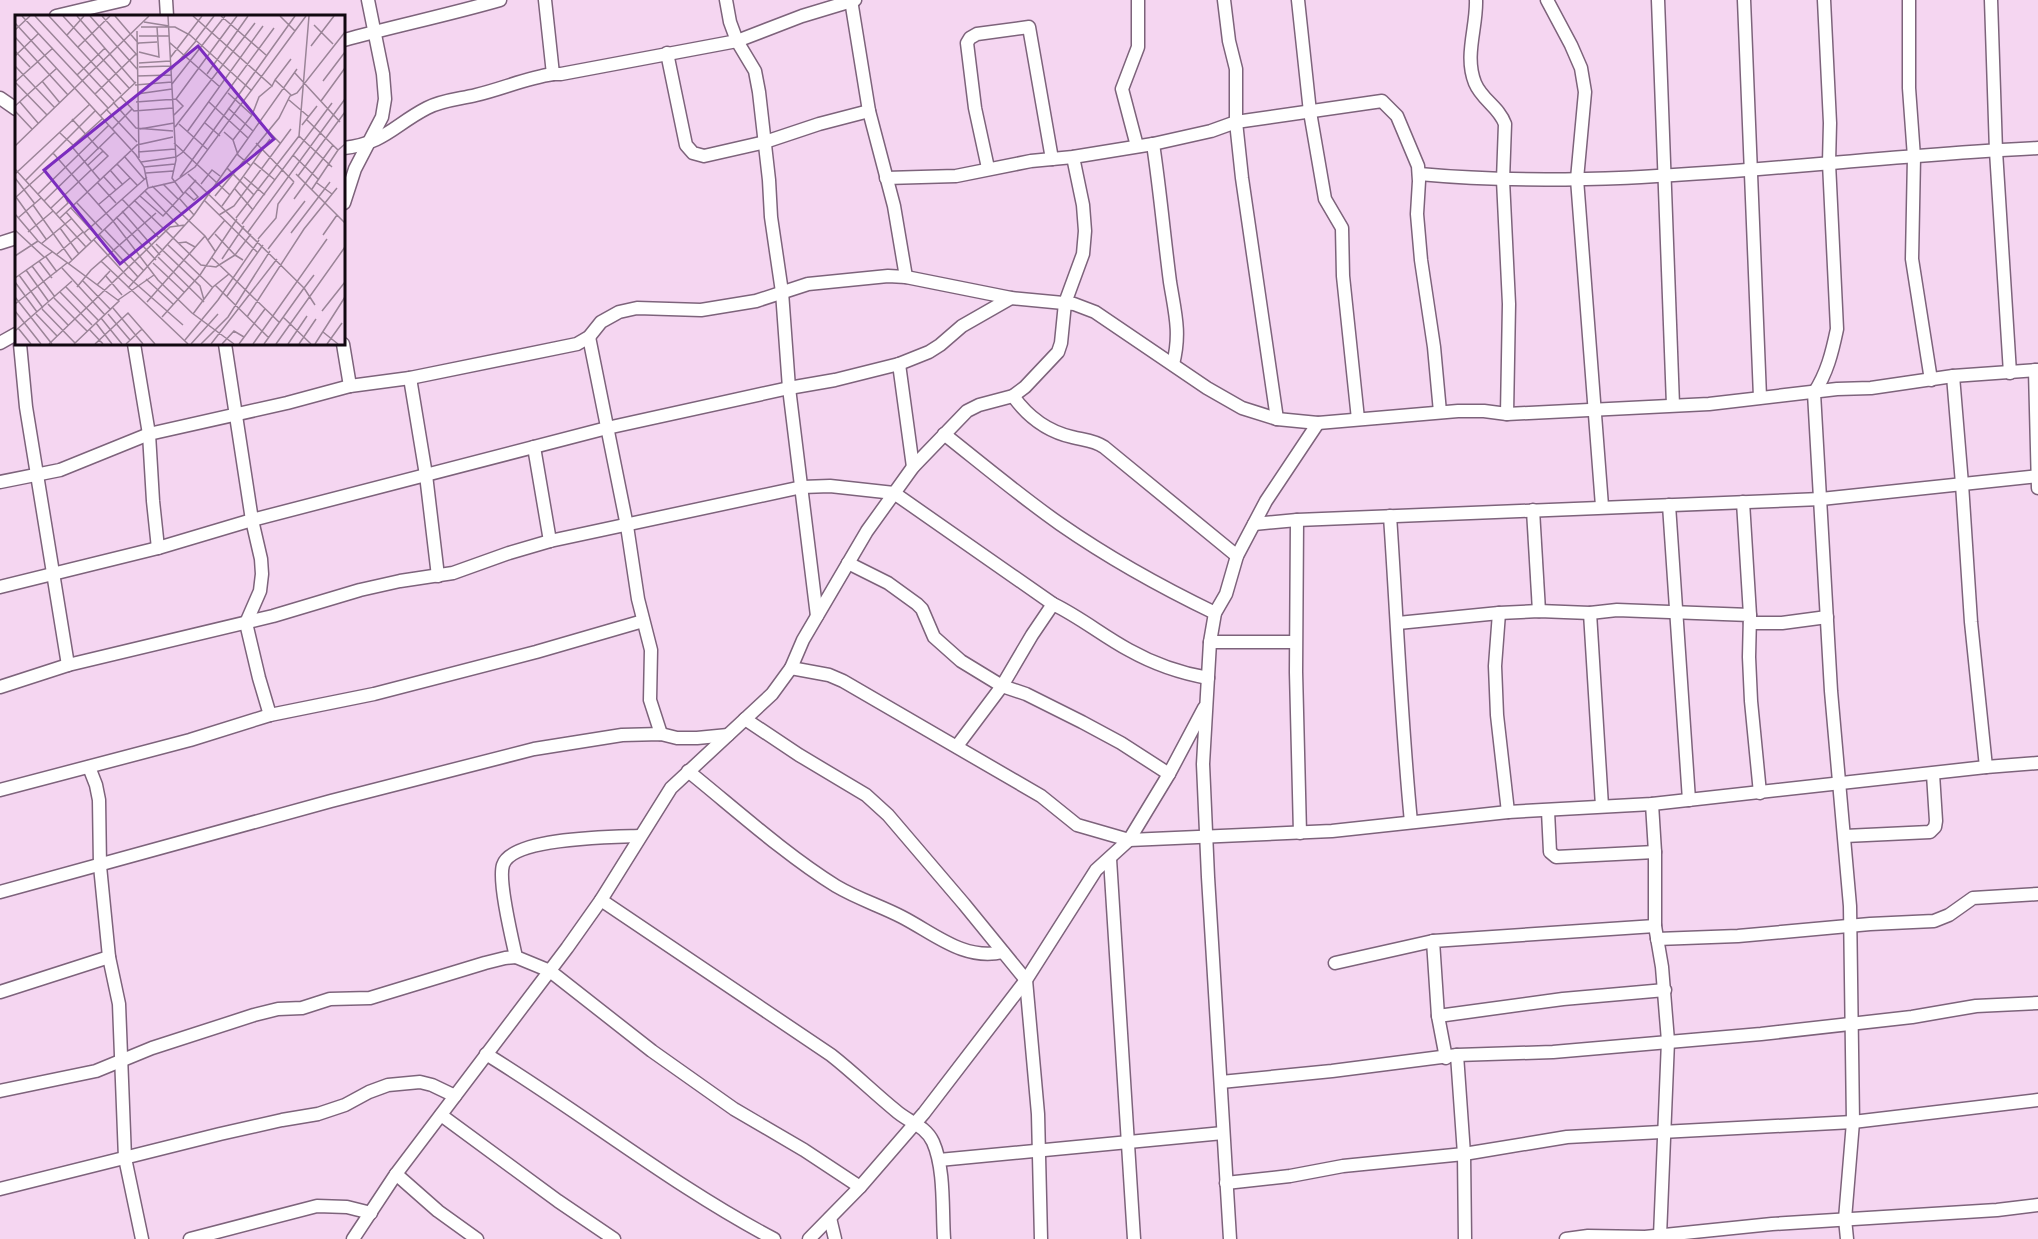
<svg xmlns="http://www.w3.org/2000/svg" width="2038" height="1239" font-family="Barlow,sans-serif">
  <rect width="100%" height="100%" fill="#f5d6f1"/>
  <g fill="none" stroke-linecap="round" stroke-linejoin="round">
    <defs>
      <g id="minor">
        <path d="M 166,0 L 167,16"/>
        <path d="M 545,0 L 553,74 L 561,74 L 737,41 L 802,16 L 855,0"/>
        <path d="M 726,0 L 730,22 L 737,41 L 755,71 L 759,92 L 769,180 L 771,217 L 782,292 L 789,388 L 817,616"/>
        <path d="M 851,0 L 869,111 L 894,206 L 906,277"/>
        <path d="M 1224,0 L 1229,41 L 1236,69 L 1236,122 L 1242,178 L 1277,419"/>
        <path d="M 1298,0 L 1310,112 L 1325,199 L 1342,228 L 1343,276 L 1358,419"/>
        <path d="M 1476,0 C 1477,27 1464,56 1475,83 C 1482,100 1499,107 1505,124 L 1503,180 L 1509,304 L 1507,414"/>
        <path d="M 1547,0 L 1571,45 L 1581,68 L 1585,92 L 1577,179 L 1602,506"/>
        <path d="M 1658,0 L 1673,405"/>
        <path d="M 1744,0 L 1760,397"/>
        <path d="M 1824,0 L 1830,123 L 1829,163 L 1837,329 C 1832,353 1827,373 1814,393 L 1831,691 L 1850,906 L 1853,1122 L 1845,1219 L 1847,1239"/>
        <path d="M 1909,0 L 1909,88 L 1914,157 L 1912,259 L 1931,380"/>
        <path d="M 1991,0 L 1996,151 L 2010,373"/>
        <path d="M 56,16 L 124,0"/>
        <path d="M 344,40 C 395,26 448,15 500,0"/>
        <path d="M 667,53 L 686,145 L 693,153 L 704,156 L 765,142 L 819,124 L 869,111"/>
        <path d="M 0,98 L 16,109"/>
        <path d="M 1153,144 C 1160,190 1164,236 1170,282 C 1175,313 1181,333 1173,364"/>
        <path d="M 1137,146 L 1122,89 L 1138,47 L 1138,0"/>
        <path d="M 344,148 C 385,143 394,125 427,108 C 442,100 460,99 476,95 C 502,89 526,78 553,74"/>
        <path d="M 988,168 L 975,108 L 967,43 L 970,38 L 977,34 L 1029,27 L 1052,159"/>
        <path d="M 1419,174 C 1625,193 1832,157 2038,148"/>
        <path d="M 886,178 L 956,176 L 1031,161 L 1073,157 L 1153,144 L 1211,131 L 1236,122 L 1382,101 L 1397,116 L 1418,166 L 1419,181 L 1417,214 L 1421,260 L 1434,347 L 1440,412"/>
        <path d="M 344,203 L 355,169 L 382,117 L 385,99 L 383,74 L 368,0"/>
        <path d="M 0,243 L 16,238"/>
        <path d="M 589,337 L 627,526 L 638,599 L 651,650 L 650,700 L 661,734"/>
        <path d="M 0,343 L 16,334"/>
        <path d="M 20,344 L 26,407 L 68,665"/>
        <path d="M 134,344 L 149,434 L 153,501 L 158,548"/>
        <path d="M 225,344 L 252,520 L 261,559 L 262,574 L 260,591 L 246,623 L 259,678 L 270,715"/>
        <path d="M 343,344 L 350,386"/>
        <path d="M 899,364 L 913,467"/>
        <path d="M 2035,370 L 2038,488"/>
        <path d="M 1953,376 L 1962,484 L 1971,622 L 1986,767"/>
        <path d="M 410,378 L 426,475 L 438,576"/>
        <path d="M 1013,396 C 1028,417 1046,431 1072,437 C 1083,440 1094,440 1104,447 L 1237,556"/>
        <path d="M 944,434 C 982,464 1020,496 1060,524 C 1109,558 1161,587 1215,613"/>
        <path d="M 534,447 L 550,541"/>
        <path d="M 0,482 L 60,470 L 149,434 L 287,403 L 350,386 L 410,378 L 577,344 L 589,337 L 601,322 L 619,312 L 637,308 L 701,310 L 756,301 L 808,284 L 888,276 L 906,277 L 1011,298 L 1074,304 L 1095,312 L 1207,388 L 1242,408 L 1277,419 L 1318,423 L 1458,411 L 1484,411 L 1507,414 L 1709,404 L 1837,389 L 1871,388 L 1953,376 L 2038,370"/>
        <path d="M 1743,502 L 1750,615"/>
        <path d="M 1669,505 L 1689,800"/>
        <path d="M 1533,510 L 1539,611"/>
        <path d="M 1390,516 C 1397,618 1401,720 1411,822"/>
        <path d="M 1297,520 L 1296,672 L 1300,833"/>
        <path d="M 1254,524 L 1297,520 L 1821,499 L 2038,476"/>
        <path d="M 848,563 L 888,583 L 917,604 L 922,609 L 934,637 L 961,661 L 1002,686 L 1026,694 L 1082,722 L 1121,743 L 1169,774"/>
        <path d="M 0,587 L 158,548 L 252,520 L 607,428 L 789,388 L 835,380 L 899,364 L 929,352 L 940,345 L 962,326 L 1011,298"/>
        <path d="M 1499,613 L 1495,666 L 1497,715 L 1508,812"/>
        <path d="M 1590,613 L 1602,806"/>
        <path d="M 1398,623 L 1499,613 L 1539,611 L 1590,613 L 1617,610 L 1643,611 L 1750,615 L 1749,657 L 1751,701 L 1760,793"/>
        <path d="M 1750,623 L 1782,623 L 1827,617"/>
        <path d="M 1210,642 L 1295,642"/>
        <path d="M 791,668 L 829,675 L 843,681 L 1041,796 L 1077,825 L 1129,840 L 1332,831 L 1508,812 L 1652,804 L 1986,767 L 2038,763"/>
        <path d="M 0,687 L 68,665 L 273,616 L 360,590 L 400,581 L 453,573 L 509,553 L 550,541 L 802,487 L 830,486 L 894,493 L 1053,604 C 1080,617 1103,636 1129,650 C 1154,664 1180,673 1208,678"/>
        <path d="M 745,719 L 799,755 L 866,795 L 888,815 L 964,904 L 1026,980 L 1038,1114 L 1041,1239"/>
        <path d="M 957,746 L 1002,686 L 1032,635 L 1053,604"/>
        <path d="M 89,767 L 96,785 L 99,800 L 100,866 L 109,957 L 119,1004 L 125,1158 L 142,1239"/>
        <path d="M 688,771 C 735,809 786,855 836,886 C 858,899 881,906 902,917 C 935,934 964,961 1003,952"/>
        <path d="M 0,790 L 190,740 L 270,715 L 374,694 L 536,652 L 643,621"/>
        <path d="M 1652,804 L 1655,852 L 1655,926 L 1662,967 L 1668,1041 L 1660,1236"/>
        <path d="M 1548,811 L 1550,852 L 1556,857 L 1655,852"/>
        <path d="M 640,836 C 614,837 512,837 503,865 C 498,881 512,939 516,957 L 550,971 L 652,1051 L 734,1109 L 804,1150 L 860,1187"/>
        <path d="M 1845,836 L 1930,832 L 1935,827 L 1936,821 L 1933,774"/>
        <path d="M 1110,859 L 1134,1239"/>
        <path d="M 0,892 L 331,801 L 534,749 L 622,735 L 661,734 L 677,738 L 697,738 L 728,735"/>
        <path d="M 601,900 L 831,1055 C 854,1073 873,1092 895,1110 C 908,1122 925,1125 933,1142 C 945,1169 942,1210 944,1239"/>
        <path d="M 1657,939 L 1738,936 L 1870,924 L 1934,921 L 1949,915 L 1973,898 L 2038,894"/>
        <path d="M 1335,963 L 1433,941"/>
        <path d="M 0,992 L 109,957"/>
        <path d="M 1438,1016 L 1563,999 L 1665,990"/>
        <path d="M 486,1054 C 584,1114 673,1186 774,1239"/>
        <path d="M 1457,1055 L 1464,1154 L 1465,1239"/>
        <path d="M 1446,1058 L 1438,1016 L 1433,941 L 1655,926"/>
        <path d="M 1221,1082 L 1332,1071 L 1457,1055 L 1553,1052 L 1761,1034 L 1912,1017 L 1976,1006 L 2038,1003"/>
        <path d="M 0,1091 L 96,1071 L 152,1048 L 254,1015 L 278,1009 L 302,1008 L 330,999 L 370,998 L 485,963 L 505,958 L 516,957"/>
        <path d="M 441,1115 L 558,1201 L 614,1239"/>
        <path d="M 939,1160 L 1223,1133"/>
        <path d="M 396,1174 L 438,1211 L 477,1239"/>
        <path d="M 1226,1183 L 1290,1176 L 1343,1166 L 1464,1154 L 1567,1137 L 1853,1122 L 2038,1100"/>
        <path d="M 0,1189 L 220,1134 L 282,1120 L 318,1114 L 345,1105 L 369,1092 L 388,1085 L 420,1082 L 432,1085 L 455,1096"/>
        <path d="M 830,1218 L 835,1239"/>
        <path d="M 190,1239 L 317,1206 L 347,1207 L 371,1213"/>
        <path d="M 353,1239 L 396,1174 L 567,948 L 601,900 L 671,788 L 772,694 L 791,668 L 803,640 L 867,531 L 913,467 L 967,411 L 979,405 L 1013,396 L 1025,387 L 1058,352 L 1061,343 L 1065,303 L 1083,254 L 1085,231 L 1083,205 L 1073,157"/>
        <path d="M 809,1239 L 860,1187 L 924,1113 L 1026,980 L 1096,870 L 1129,840 L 1169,774 L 1204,708"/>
        <path d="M 1230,1239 L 1208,877 L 1203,764 L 1210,642 L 1215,613 L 1226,594 L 1237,556 L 1266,501 L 1318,423"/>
        <path d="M 1566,1239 L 1588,1236 L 1645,1237 L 1772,1224 L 1997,1210 L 2038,1205"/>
      </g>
    </defs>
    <!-- minor casing -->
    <use href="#minor" stroke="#7d637b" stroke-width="15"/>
    <!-- minor -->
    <use href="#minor" stroke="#fff" stroke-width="12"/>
  </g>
  <!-- overview -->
  <g transform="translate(15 15)">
    <rect width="330" height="330" fill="#f5d6f1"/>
    <path fill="none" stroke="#9a8497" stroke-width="1.5" d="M 7,1 L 93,93M 20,1 L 99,86M 34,1 L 106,79M 48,1 L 114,73M 62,1 L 120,68M 75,1 L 123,55M 87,1 L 122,40M 100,1 L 124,29M 153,1 L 161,145 L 157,163 L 168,178M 178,1 L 257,71 L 260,65 L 276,80M 206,1 L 251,40M 265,1 L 280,16M 294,1 L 284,121 L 317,152M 129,7 L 154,11M 0,8 L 121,140 L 129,152 L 133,172M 299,10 L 318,29M 126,12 L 160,12 L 175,20 L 237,76M 0,15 L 15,1M 122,16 L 124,143M 52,20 L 69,1M 124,21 L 154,21M 0,22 L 22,46M 180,26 L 199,1M 154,27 L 205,72M 124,28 L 142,27M 296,31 L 319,1M 63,32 L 95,1M 0,36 L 15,52M 124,37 L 144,42 L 142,12M 0,41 L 23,19M 155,43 L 187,1M 22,46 L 53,80M 124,48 L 155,46M 0,51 L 40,93M 124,52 L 156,51M 156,55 L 181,26M 279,57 L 325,107M 192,59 L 233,1M 62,60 L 90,33M 122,61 L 156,60M 260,65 L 276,44M 27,66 L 45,88M 308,66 L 330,37M 0,67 L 38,33M 0,67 L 32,100M 157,69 L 210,1M 120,70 L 157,67M 213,78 L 237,100M 80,79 L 121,39M 122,79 L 157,74M 105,81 L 119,96 L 158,93M 161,84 L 222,1M 274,85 L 294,102M 306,86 L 330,53M 5,87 L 23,108M 98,87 L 121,113 L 158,116M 121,87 L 161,84 L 168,91 L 159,100M 194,87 L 233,123M 0,91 L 42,53M 213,93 L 238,116M 91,94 L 122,127M 0,96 L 17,114M 85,101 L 121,67M 57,104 L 84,134M 292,105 L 323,135 L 330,129M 243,106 L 265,128M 190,108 L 205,121M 164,109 L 193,135M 287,110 L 302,91M 160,112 L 240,8M 97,114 L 117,94M 125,114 L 159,108M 172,117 L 248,11M 209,117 L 218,125 L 223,140 L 236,151M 45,118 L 59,131M 218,125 L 237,100 L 244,82 L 257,71M 159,128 L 215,180M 241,128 L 279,167M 0,131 L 134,1M 58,133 L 85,165M 123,137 L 160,134M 38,138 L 98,206 L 143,265 L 177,298 L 219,329M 278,140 L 304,165M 109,141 L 129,164M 126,147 L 161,142 L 168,137 L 259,13M 238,147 L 260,165M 102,149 L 122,170M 72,151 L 88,136M 129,152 L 160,149M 212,153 L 282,54M 0,154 L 71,232M 95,155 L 108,170M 77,156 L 93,141 L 85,133M 131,158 L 158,156M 0,159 L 75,89M 173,159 L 289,273 L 249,329M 281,159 L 330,208M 88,161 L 101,175M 283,161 L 330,97M 165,162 L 280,1M 229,162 L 250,180M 0,163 L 20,189M 10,166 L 80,96M 82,167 L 101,188M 302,168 L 317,179M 148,169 L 163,184M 186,169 L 197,155 L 205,161M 137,171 L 190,221 L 200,236M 220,174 L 238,195M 297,174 L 323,135M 130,176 L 164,211M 170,177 L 179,185 L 183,182 L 174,172M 23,179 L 94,110M 125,181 L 148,201 L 181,165M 200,181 L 264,103 L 275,81 L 282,78 L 330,17M 1,182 L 31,224M 0,183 L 87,104M 164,183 L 179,200M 107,184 L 144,223M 279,184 L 318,130M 119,185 L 186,250 L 201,252 L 220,240 L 228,245M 189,185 L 242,237M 29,186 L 100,117M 62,188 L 87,215M 18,190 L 57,245M 83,190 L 115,163M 207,191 L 255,124M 36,193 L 76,155M 56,193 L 82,221M 107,196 L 145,240M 51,197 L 76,226M 0,199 L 23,226 L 104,286 L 59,329M 41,199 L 53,188 L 50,182M 204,200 L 219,191 L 276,114M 101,202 L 141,245M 3,203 L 26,183M 45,203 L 122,130 L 158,122M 221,203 L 284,121M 227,209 L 317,88M 45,213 L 64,239M 89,214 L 129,256M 0,215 L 29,242M 13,217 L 38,196M 233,217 L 330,84M 69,218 L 132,162M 276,218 L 315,167M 84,219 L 123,262M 200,219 L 220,240 L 236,219M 308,220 L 322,200M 243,224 L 261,203 L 263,189 L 279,167M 79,225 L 112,261 L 168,310M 193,225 L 210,205M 163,228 L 171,227 L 180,232M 26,229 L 56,204M 141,229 L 185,271 L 189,285M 153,230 L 197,272M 253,234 L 290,186M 41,240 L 68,217M 0,241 L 23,226M 31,242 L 42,257M 143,242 L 189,287M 196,242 L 214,259M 207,244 L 229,211M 24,246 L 37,263M 86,246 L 173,329M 138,248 L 169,277M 53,249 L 133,173 L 159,167 L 180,152 L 291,1M 17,251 L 40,282M 47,253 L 90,300M 11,255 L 34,287M 4,260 L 28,293M 90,260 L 107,280M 299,260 L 289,273 L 300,290M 0,263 L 37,237M 131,264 L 158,289M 68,266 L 96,295M 0,267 L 22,297M 82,270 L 95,256M 200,270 L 254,323M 51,272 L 83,305M 62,272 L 76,255 L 141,198M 113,273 L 179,200 L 212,153 L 239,180M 45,277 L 77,310M 212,281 L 248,230M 0,282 L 37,329M 39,283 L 72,316M 103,285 L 139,260M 132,287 L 190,221M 0,289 L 52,248M 33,289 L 53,310M 98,293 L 128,329M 27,294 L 60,328M 0,296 L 26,329M 307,296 L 330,267M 21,299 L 42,321M 93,299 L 115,325M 178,299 L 198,272 L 214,259 L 265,308M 147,302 L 185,260 L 222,204M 232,302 L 289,214 L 322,173M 268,302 L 296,329M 86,303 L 107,329M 81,308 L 97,329M 3,313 L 16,329M 74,314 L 88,329M 0,316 L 57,266M 308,317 L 323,329M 170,325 L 203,285 L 244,225M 34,329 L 155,212 L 170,210M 80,329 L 113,298 L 140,329M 111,329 L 127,314M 176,329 L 203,299M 186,329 L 213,302 L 255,236M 196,329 L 262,244M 207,329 L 219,316 L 229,322M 224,329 L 250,294M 238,329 L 312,224M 261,329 L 330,232M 273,329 L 292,301M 284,329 L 301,304M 300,329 L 330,282M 312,329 L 327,308"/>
    <path fill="#7b2cbf" fill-opacity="0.15" stroke="#7b2cbf" stroke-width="3" d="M 183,31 L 259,124 L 105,249 L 29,155 Z"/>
    <rect width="330" height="330" fill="none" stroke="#110810" stroke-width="3"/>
  </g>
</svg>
